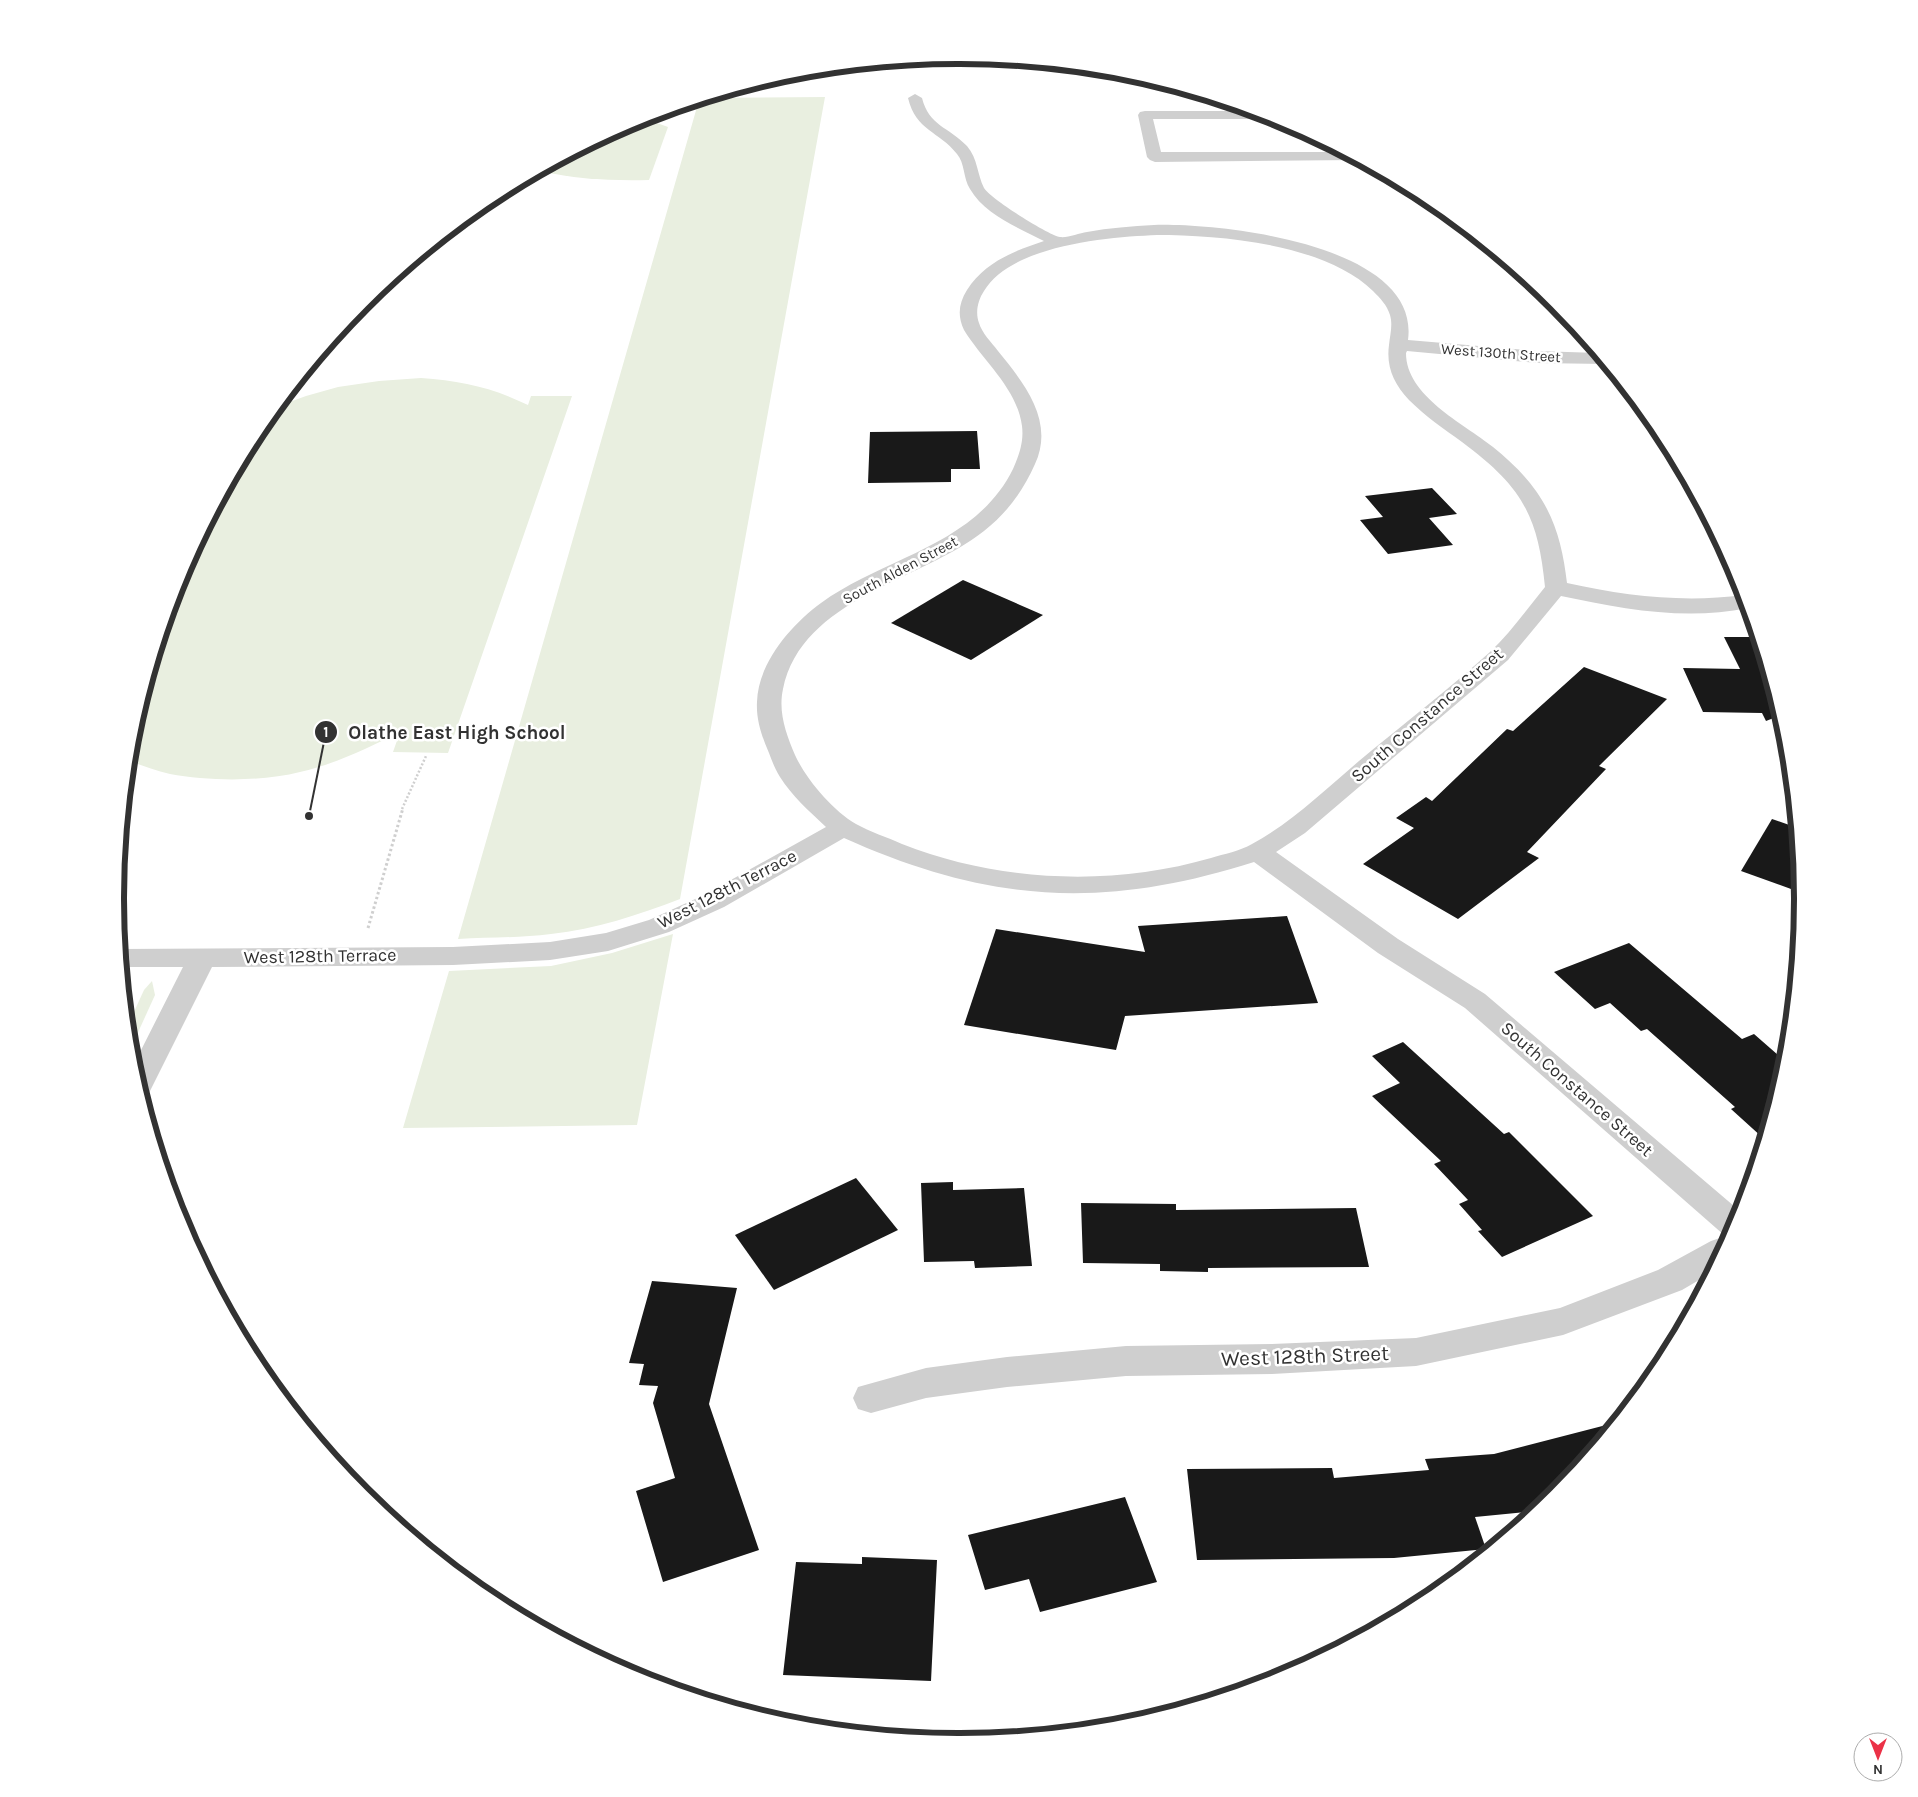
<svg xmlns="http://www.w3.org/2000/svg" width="1918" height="1797" font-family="Karla,sans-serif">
  <rect width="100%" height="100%" fill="#fff"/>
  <!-- green -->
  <g fill="#e9efe0">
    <path d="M 825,97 L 680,899 C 638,915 596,929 551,934 C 520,938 489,937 458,939 L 699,100 L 706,98 Z"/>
    <path d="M 631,122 L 654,122 L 668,127 L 649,180 C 611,181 576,179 539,171 Z"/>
    <path d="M 421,378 C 461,381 491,387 528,405 L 531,396 L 572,396 L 448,753 L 393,752 L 400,732 C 368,748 335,764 300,772 C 261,782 208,781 170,774 C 156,771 142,765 129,761 L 132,734 L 180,575 L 258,430 L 276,407 L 306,396 L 338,387 L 379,381 Z"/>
    <path d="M 673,934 L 637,1125 L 403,1128 L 449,971 L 551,966 L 612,953 Z"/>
    <path d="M 152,981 L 155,995 L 130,1050 L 128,1025 L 144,990 Z"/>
  </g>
  <!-- building -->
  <g fill="#191919">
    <path d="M 977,431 L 980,469 L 951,469 L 951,482 L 868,483 L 870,432 Z"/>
    <path d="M 1432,488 L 1457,514 L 1429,518 L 1453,545 L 1388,554 L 1360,520 L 1383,517 L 1365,496 Z"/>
    <path d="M 963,580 L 1043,615 L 971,660 L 891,623 Z"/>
    <path d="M 1724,637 L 1757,637 L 1781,715 L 1766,721 L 1762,713 L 1703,712 L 1683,668 L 1740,669 Z"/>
    <path d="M 1584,667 L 1667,699 L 1599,766 L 1606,769 L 1527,852 L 1539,858 L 1458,919 L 1363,864 L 1414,828 L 1396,818 L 1426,797 L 1432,801 L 1507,729 L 1513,731 Z"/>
    <path d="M 1772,819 L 1795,827 L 1802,893 L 1741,871 Z"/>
    <path d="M 1287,916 L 1318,1003 L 1125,1016 L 1116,1050 L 964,1025 L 996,929 L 1145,952 L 1138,926 Z"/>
    <path d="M 1629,943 L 1742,1039 L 1754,1034 L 1786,1062 L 1763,1138 L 1731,1109 L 1735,1107 L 1647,1029 L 1641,1031 L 1610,1003 L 1595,1009 L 1554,972 Z"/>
    <path d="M 1403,1042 L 1504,1134 L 1509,1132 L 1593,1216 L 1502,1257 L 1478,1231 L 1482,1230 L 1459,1204 L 1468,1200 L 1434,1164 L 1441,1161 L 1372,1096 L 1400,1083 L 1372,1056 Z"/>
    <path d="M 856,1178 L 898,1230 L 774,1290 L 735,1235 Z"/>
    <path d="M 953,1182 L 953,1190 L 1024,1188 L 1032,1266 L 975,1268 L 974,1261 L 924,1262 L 921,1183 Z"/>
    <path d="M 1081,1203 L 1176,1204 L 1176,1210 L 1356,1208 L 1369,1267 L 1208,1268 L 1208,1272 L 1160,1271 L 1160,1264 L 1083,1263 Z"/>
    <path d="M 652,1281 L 737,1288 L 709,1404 L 759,1550 L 663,1582 L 636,1491 L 675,1478 L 653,1403 L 658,1386 L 639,1385 L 644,1364 L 629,1363 Z"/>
    <path d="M 1614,1423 L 1555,1495 L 1536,1511 L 1475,1517 L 1486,1549 L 1394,1558 L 1197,1560 L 1187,1469 L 1332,1468 L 1334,1478 L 1429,1470 L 1425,1459 L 1494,1454 Z"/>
    <path d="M 1125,1497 L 1157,1582 L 1040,1612 L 1029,1579 L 985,1590 L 968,1535 Z"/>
    <path d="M 862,1557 L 937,1560 L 931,1681 L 783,1675 L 796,1562 L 862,1564 Z"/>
  </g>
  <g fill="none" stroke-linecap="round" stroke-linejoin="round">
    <!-- path-far1 -->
    <path stroke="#cfcfcf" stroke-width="2.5" stroke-dasharray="2 2" stroke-linecap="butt" d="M 402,809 L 426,756"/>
    <!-- path -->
    <path stroke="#cfcfcf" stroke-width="3" stroke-dasharray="2.5 2.5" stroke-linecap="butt" d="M 368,928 L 403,808"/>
    <!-- minor -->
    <g fill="#cfcfcf" fill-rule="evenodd">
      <path d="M 915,94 L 922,98 C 929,126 949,127 967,146 C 978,159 977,174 984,188 C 991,199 1048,235 1060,237 C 1068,238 1079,233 1087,232 C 1109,228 1132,226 1154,225 C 1220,223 1421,244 1408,340 L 1537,351 L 1598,353 L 1606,364 L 1537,363 L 1407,351 L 1406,353 C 1406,396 1463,423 1493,447 C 1509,460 1524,474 1536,491 C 1556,519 1563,549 1567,583 C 1626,596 1683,603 1744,595 L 1748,608 C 1685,621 1623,609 1561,596 L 1508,660 L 1305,833 L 1276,852 L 1398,939 L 1485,994 L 1741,1212 L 1730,1237 L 1724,1235 L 1465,1008 L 1378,953 L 1254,862 C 1103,910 989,903 844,838 L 724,907 L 669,932 L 608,951 L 550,960 L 453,965 L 212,967 L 149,1093 L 141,1095 L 133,1066 L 183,967 L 122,967 L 120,949 L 453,947 L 550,942 L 606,933 L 649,920 L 704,895 L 826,827 C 809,811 792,796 780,777 C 775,769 772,761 769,753 C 762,737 756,720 757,702 C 758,663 791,625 821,603 C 884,557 975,546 1013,469 C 1019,455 1024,442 1022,426 C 1017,388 983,361 964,330 C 957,315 959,303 967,290 C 985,262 1014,251 1044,241 C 1019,228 985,215 970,189 C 963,178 965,163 957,154 C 939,131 916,131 908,98 ZM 1157,235 C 1221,235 1325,244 1373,291 C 1380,298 1387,305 1390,315 C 1393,325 1390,335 1389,345 C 1386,367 1394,384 1409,400 C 1425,416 1444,429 1462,442 C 1521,486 1538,514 1545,587 C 1527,609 1510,633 1490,652 C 1448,690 1402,725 1359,761 C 1325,790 1291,823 1252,844 C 1240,851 1224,854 1211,858 C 1111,887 999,882 902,844 C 887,837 870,832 856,824 C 832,810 806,779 795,755 C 786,734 778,712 783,689 C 802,598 921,581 984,531 C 1007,513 1023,491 1035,464 C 1055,421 1024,383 998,351 C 991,342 982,333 979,323 C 975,312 978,300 984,291 C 1011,245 1109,237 1157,235 Z"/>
      <path d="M 1145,111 L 1254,111 L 1273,117 L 1267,119 L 1153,119 L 1161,152 L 1344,152 L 1358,160 L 1155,162 L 1150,160 L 1147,157 L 1138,115 L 1140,112 Z"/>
      <path d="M 1723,1237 L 1729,1239 L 1711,1273 L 1682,1290 L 1563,1335 L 1416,1366 L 1272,1374 L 1126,1376 L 1007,1387 L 926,1398 L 871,1413 L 858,1409 L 853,1398 L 858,1387 L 926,1368 L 1007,1357 L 1126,1346 L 1272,1344 L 1416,1338 L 1560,1308 L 1658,1270 L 1711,1241 Z"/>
    </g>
  </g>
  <g text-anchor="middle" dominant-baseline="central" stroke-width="5" stroke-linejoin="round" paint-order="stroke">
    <!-- far-street labels -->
    <g font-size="15" fill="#323232" stroke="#fff">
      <text transform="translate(1501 353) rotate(4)">West 130th Street</text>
      <text transform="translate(900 570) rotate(-28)">South Alden Street</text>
    </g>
    <!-- street labels -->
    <g font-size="18" fill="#323232" stroke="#fff">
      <text transform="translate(1427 715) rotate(-41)">South Constance Street</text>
      <text transform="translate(727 889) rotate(-27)">West 128th Terrace</text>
      <text transform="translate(320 956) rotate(-1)">West 128th Terrace</text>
      <text transform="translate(1577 1089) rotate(41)">South Constance Street</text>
    </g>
    <!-- near-street labels -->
    <g font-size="21" fill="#323232" stroke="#fff">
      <text transform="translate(1305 1356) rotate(-2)">West 128th Street</text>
    </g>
  </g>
  <!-- crop -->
  <path d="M0 0H1918V1797H0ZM958 64H960A834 834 0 0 1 1794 898V899A834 834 0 0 1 960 1733H958A834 834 0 0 1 124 899V898A834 834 0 0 1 958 64Z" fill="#fff" fill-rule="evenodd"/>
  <path fill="none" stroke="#323232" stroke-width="6" d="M958 64H960A834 834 0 0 1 1794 898V899A834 834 0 0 1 960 1733H958A834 834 0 0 1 124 899V898A834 834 0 0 1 958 64Z"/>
  <!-- callouts -->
  <path fill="none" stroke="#323232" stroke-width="2" d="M309 816L326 732"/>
  <g fill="#323232" stroke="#fff" stroke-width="2">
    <circle cx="309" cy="816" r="5"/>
    <circle cx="326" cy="732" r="12"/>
  </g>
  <g font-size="15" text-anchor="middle" font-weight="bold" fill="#fff">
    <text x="326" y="737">1</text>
  </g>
  <g font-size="19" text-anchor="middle" font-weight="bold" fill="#323232" stroke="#fff" stroke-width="5" stroke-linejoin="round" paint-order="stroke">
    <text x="457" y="739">Olathe East High School</text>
  </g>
  <!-- north arrow -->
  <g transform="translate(1878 1757) rotate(180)"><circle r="24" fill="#ffffff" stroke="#adadad"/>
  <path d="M0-4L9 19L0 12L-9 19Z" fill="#eb3247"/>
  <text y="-8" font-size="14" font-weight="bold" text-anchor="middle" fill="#323232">N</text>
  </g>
</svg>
